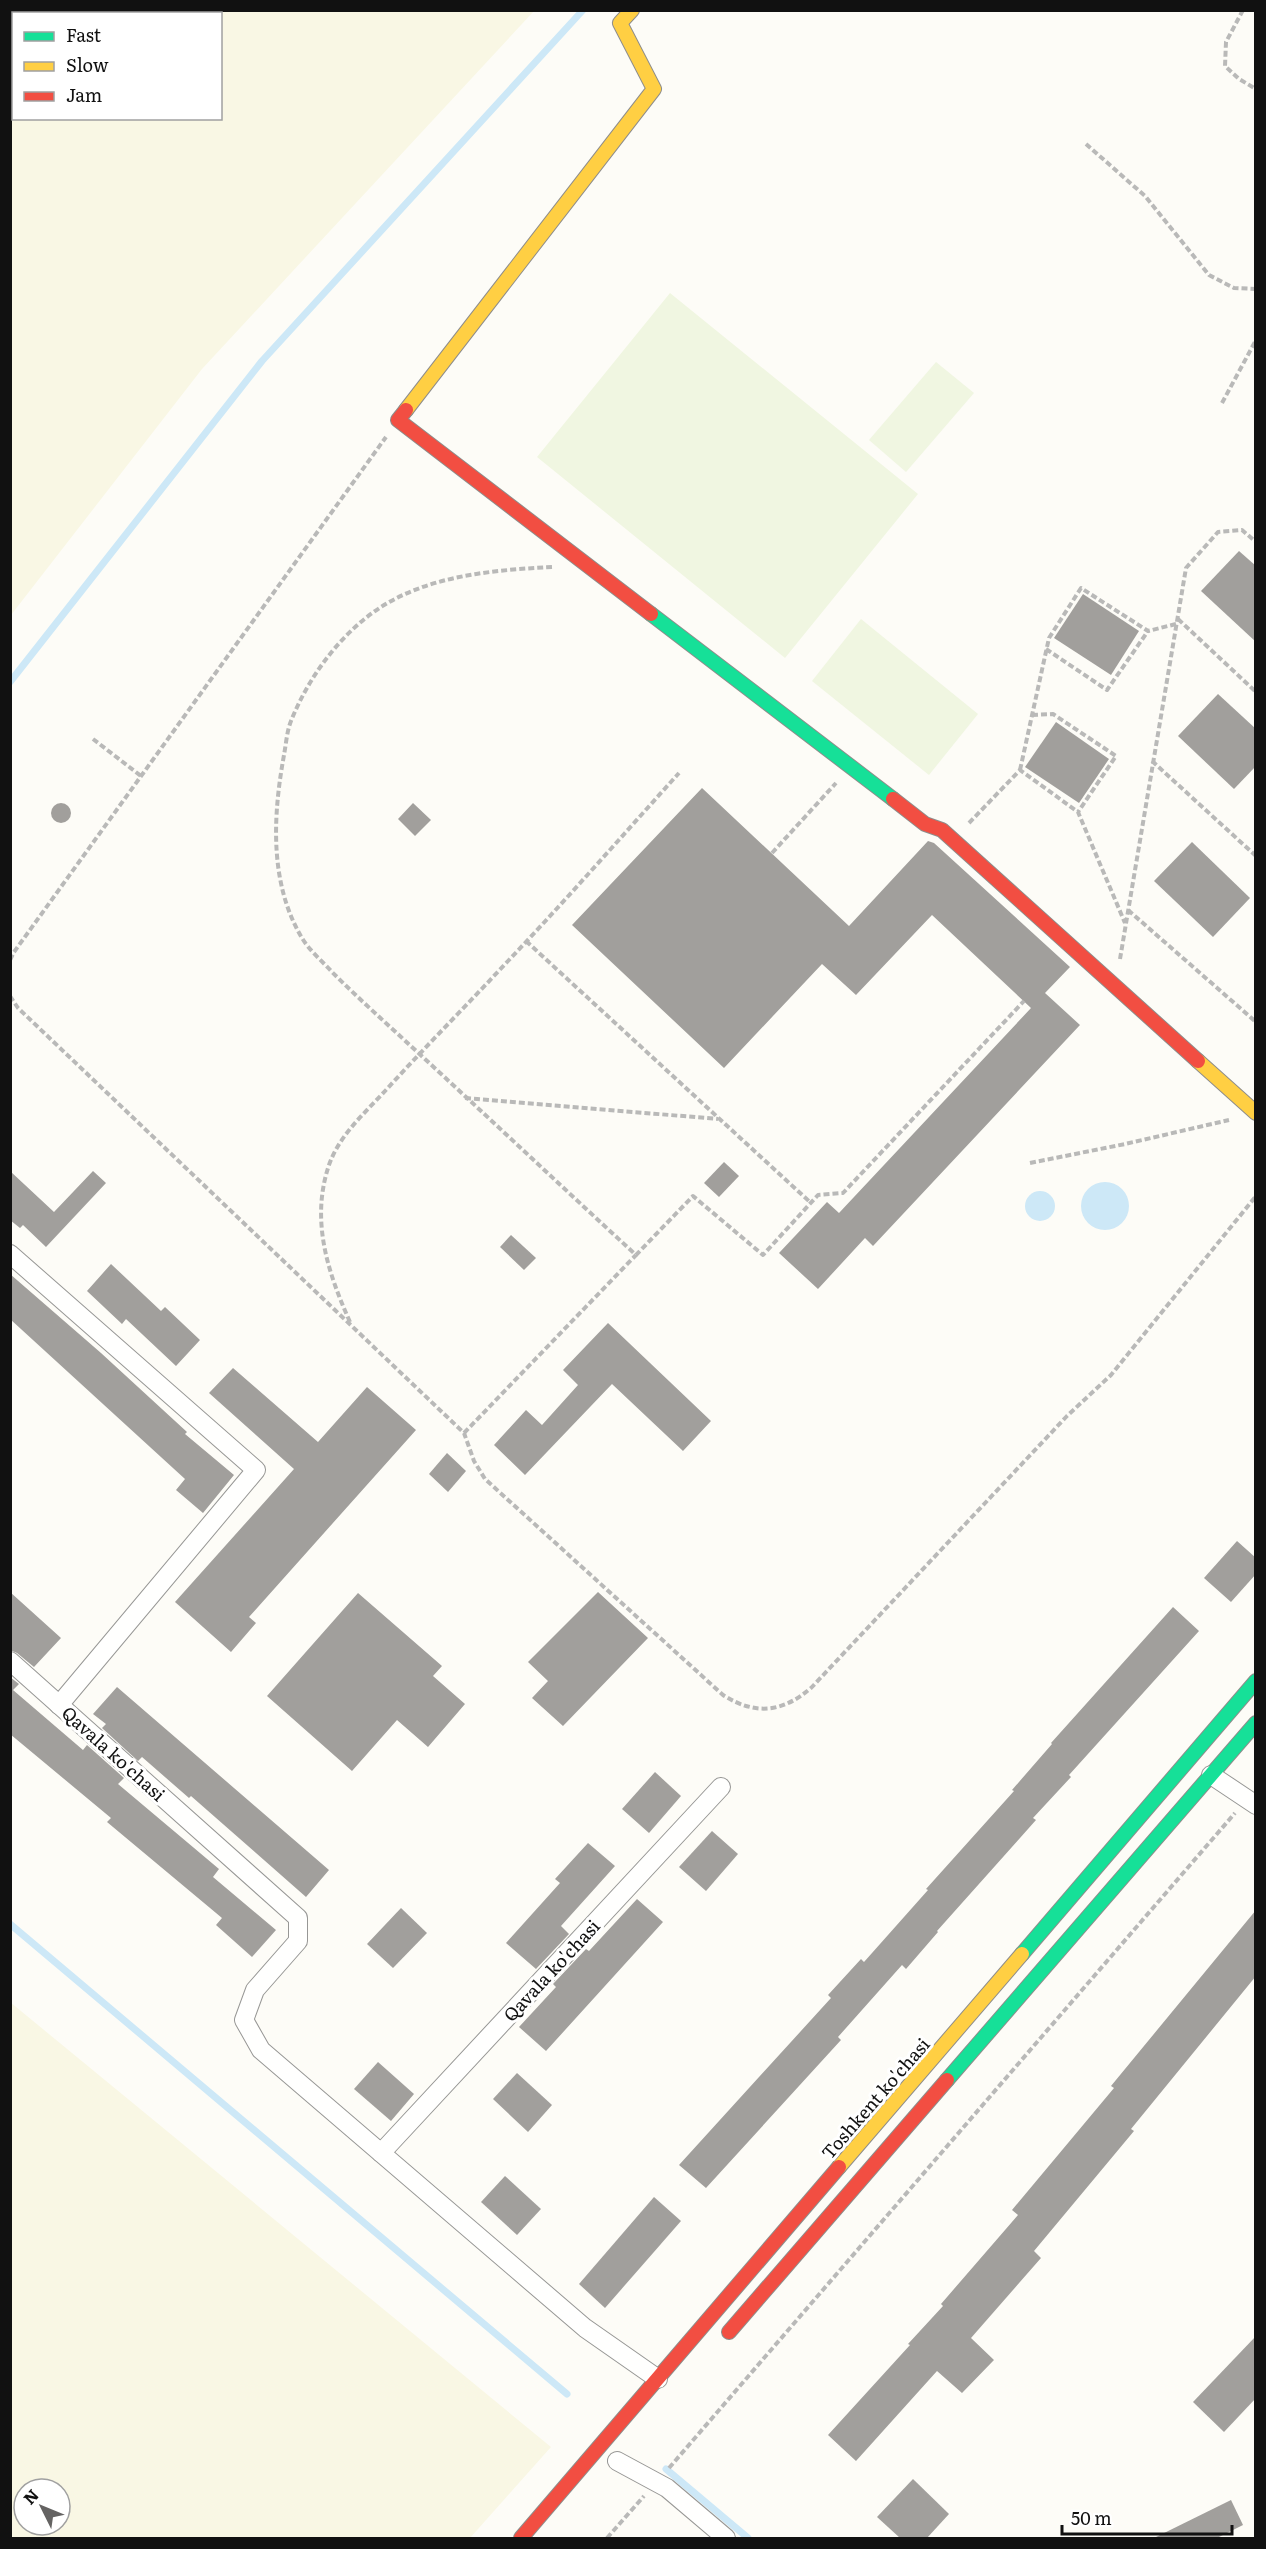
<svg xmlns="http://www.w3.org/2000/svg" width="1266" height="2549" font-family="Literata,serif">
  <rect width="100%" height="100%" fill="#fdfcf7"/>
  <!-- farmland -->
  <g fill="#f9f7e4" fill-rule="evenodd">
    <path d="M 94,11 L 534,11 L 202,369 L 11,615 L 11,114 L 14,118 L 220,118 L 220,14 L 95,14 Z"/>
    <path d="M 10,2002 L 551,2447 L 470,2538 L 11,2538 ZM 24,2489 L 60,2489 L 60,2525 L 24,2525 Z"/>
  </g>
  <!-- pitch -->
  <g fill="#f0f6e1">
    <path d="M 670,293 L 918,494 L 785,658 L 537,457 Z"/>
    <path d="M 936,362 L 974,393 L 906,472 L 869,440 Z"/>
    <path d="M 861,619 L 978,714 L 929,775 L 812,681 Z"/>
  </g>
  <!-- water -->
  <g fill="#cde8f7">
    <circle cx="1105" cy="1206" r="24"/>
    <circle cx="1040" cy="1206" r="15"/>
  </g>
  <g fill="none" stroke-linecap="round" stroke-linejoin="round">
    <!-- stream -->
    <g stroke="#cde8f7" stroke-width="7">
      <path d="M 10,682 L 262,361 L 583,10"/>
      <path d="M 10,1924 L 567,2394"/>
      <path d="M 666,2469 L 748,2538"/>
    </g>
  </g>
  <!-- building -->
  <g fill="#a19f9c">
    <path d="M 1239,551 L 1256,566 L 1256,642 L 1201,591 Z"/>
    <path d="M 1083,594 L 1139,631 L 1111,675 L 1054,638 Z"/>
    <path d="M 1218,694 L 1256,729 L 1256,766 L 1234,789 L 1178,736 Z"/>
    <path d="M 1056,722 L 1109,759 L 1079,803 L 1025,767 Z"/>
    <path d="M 702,788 L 849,926 L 928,841 L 934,843 L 1070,967 L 1045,993 L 1080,1025 L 873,1246 L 865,1238 L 818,1289 L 779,1253 L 827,1202 L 839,1213 L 1031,1008 L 932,915 L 856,995 L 822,964 L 724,1068 L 572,925 Z"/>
    <path d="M 413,803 L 431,820 L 415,836 L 398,819 Z"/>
    <circle cx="61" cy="813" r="10"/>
    <path d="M 1192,842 L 1250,898 L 1213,937 L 1154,881 Z"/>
    <path d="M 724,1162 L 739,1176 L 719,1197 L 704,1183 Z"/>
    <path d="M 10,1171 L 54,1212 L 93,1171 L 106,1183 L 46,1247 L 23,1225 L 20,1228 L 10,1220 Z"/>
    <path d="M 511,1235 L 536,1258 L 524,1270 L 500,1247 Z"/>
    <path d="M 111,1264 L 161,1311 L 165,1307 L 200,1340 L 176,1366 L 126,1319 L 122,1324 L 87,1291 Z"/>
    <path d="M 10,1274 L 101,1353 L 187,1432 L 185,1434 L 234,1475 L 203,1513 L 176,1490 L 185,1479 L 10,1319 Z"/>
    <path d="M 608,1323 L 711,1421 L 683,1451 L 612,1384 L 525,1475 L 494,1445 L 526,1410 L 542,1425 L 578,1385 L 563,1370 Z"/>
    <path d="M 233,1368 L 318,1442 L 367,1387 L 416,1430 L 249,1617 L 256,1623 L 231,1652 L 175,1602 L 294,1469 L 209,1393 Z"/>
    <path d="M 447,1453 L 466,1471 L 448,1492 L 429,1474 Z"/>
    <path d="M 1237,1541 L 1256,1558 L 1256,1574 L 1231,1602 L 1204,1578 Z"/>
    <path d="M 10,1592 L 61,1638 L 34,1667 L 17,1653 L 10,1650 Z"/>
    <path d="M 598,1592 L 648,1638 L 563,1726 L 532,1698 L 548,1681 L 528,1662 Z"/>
    <path d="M 358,1593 L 442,1666 L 433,1676 L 465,1704 L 428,1747 L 397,1720 L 352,1771 L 267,1696 Z"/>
    <path d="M 1173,1607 L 1199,1631 L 1069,1775 L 1071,1777 L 1033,1818 L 1036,1820 L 937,1931 L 938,1932 L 906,1969 L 902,1965 L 838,2037 L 841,2040 L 706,2188 L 679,2165 L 831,1998 L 828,1995 L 861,1959 L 864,1962 L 928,1890 L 926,1889 L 1014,1791 L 1012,1790 L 1052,1744 L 1051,1743 Z"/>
    <path d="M 10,1677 L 19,1684 L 13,1690 L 83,1750 L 87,1745 L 124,1778 L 118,1784 L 219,1869 L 213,1877 L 276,1930 L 252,1957 L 216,1925 L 222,1918 L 107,1822 L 111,1818 L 10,1734 Z"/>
    <path d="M 117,1687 L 329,1870 L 306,1897 L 191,1796 L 189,1798 L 142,1757 L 138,1761 L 102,1728 L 106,1724 L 93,1714 Z"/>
    <path d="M 655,1772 L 681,1796 L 649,1833 L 622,1809 Z"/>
    <path d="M 712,1831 L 738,1854 L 706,1891 L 679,1867 Z"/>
    <path d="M 588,1843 L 615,1866 L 561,1926 L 569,1934 L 536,1969 L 506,1943 L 560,1883 L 555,1879 Z"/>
    <path d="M 637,1899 L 663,1922 L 546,2051 L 519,2027 L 556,1987 L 553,1984 L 586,1949 L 589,1951 Z"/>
    <path d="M 401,1908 L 427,1933 L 393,1968 L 367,1944 Z"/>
    <path d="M 1256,1910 L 1256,1976 L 1131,2129 L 1134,2131 L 1034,2251 L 1041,2258 L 971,2338 L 994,2360 L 962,2393 L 937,2371 L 856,2461 L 828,2435 L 910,2345 L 908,2344 L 943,2306 L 941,2304 L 1018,2215 L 1012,2210 L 1114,2088 L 1111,2086 Z"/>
    <path d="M 378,2062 L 414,2094 L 391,2121 L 354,2089 Z"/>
    <path d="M 517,2073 L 552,2105 L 528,2132 L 493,2099 Z"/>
    <path d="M 505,2176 L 541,2209 L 517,2235 L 481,2202 Z"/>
    <path d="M 654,2197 L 681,2221 L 605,2308 L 579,2284 Z"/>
    <path d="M 1256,2336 L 1256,2398 L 1224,2432 L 1193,2402 Z"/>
    <path d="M 913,2479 L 949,2514 L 927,2538 L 900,2538 L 877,2517 Z"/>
    <path d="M 1231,2500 L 1243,2525 L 1217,2538 L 1154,2538 Z"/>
  </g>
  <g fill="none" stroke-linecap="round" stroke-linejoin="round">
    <defs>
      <g id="street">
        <path d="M 10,1254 L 256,1470 L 59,1705"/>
        <path d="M 10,1661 L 298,1918 L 298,1941 L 255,1990 L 244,2020 L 261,2050 L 585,2328 L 658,2379"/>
        <path d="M 1211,1775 L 1256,1805"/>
        <path d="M 381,2153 L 721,1787"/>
        <path d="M 617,2461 L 667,2488 L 726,2538"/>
      </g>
      <g id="fast">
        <path d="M 651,614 L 893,799"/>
        <path d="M 1022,1954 L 1256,1681"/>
        <path d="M 947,2080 L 1256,1723"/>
      </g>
      <g id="slow">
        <path d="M 406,410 L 654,89 L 620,23 L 632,10"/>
        <path d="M 1198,1061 L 1256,1113"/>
        <path d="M 839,2167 L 1022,1954"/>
      </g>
      <g id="jam">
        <path d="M 406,410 L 398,420 L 651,614"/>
        <path d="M 893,799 L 925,824 L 942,830 L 1198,1061"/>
        <path d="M 729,2332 L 947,2080"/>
        <path d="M 521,2538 L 839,2167"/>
      </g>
    </defs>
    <!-- street casing -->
    <use href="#street" stroke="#979795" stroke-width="20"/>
    <!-- fast casing -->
    <use href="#fast" stroke="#8e8d8b" stroke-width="16"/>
    <!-- slow casing -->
    <use href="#slow" stroke="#8e8d8b" stroke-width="16"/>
    <!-- jam casing -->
    <use href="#jam" stroke="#8e8d8b" stroke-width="16"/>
    <!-- path -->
    <g stroke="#b9b9b8" stroke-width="4" stroke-dasharray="6 3" stroke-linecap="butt">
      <path d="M 1243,10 L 1226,42 L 1225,66 L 1239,79 L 1256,89"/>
      <path d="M 1086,144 L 1145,196 L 1209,275 L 1234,288 L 1256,289"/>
      <path d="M 1222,403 L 1256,340"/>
      <path d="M 552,567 C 495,570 431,575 381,607 C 341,633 309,676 291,721 C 287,731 286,744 284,755 C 273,815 269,883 302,938 C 309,950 322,961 332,972 C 358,998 386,1023 413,1048 C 488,1117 561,1186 636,1255 L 693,1196 L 763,1255 L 818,1195 L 843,1193 L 1024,1001"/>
      <path d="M 1178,619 L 1256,692"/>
      <path d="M 1046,649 L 1107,690 L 1148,631"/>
      <path d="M 1032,715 L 1053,714 L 1116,756 L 1078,812"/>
      <path d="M 93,739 L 141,776"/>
      <path d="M 1152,761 L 1256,856"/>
      <path d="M 1020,770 L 1049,638 L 1081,588 L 1148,631 L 1176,624"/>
      <path d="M 969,823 L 1020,770 L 1078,812 L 1125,923"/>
      <path d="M 772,853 L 836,783"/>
      <path d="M 1128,910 L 1256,1022"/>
      <path d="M 526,941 L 811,1203"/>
      <path d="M 1120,959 L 1186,568 L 1218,532 L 1242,530 L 1256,542"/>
      <path d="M 10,960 L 14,952 L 386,437"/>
      <path d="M 10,996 L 18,1008 L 464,1433 L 474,1461 L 485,1479 L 723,1695 C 756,1716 783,1712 811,1688 L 1067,1416 L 1111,1375 L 1256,1196"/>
      <path d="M 465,1098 L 718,1119"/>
      <path d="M 1030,1163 L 1125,1144 L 1229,1120"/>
      <path d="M 350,1322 C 328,1273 311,1222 328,1168 C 338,1136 364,1114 386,1090 C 426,1046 468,1004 508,961 C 566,900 622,836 679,773"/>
      <path d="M 464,1433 L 636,1255"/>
      <path d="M 669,2468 L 1235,1813"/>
      <path d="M 607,2538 L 644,2496"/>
    </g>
    <!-- street -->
    <use href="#street" stroke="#fffffe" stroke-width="18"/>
    <!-- fast -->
    <use href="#fast" stroke="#16e098" stroke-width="14"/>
    <!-- slow -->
    <use href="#slow" stroke="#ffcf43" stroke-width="14"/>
    <!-- jam -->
    <use href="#jam" stroke="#f24e42" stroke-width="14"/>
  </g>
  <g text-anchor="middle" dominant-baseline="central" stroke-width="6" stroke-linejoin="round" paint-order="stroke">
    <!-- street labels -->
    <g font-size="18" fill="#111" stroke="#fff">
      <text transform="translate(114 1753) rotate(42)">Qavala ko'chasi</text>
      <text transform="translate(551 1970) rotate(-47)">Qavala ko'chasi</text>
      <text transform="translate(875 2098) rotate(-49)">Toshkent ko'chasi</text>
    </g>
  </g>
  <!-- border -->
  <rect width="1266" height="2549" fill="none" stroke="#111111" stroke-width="24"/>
  <!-- legend -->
  <rect x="12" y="12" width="210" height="108" fill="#ffffff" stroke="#a0a0a0" stroke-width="1.5"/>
  <rect x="24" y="32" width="30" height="9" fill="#16e098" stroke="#a0a0a0" stroke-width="1.5"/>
  <text x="66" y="42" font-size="18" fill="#111111">Fast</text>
  <rect x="24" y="62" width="30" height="9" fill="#ffcf43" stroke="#a0a0a0" stroke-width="1.5"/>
  <text x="66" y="72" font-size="18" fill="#111111">Slow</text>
  <rect x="24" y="92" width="30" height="9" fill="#f24e42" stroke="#a0a0a0" stroke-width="1.5"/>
  <text x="66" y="102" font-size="18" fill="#111111">Jam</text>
  <!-- north arrow -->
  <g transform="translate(42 2507) rotate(313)"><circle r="28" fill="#ffffff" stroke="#a0a0a0" stroke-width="1.5"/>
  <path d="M0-4.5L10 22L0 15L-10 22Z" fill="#646362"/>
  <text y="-9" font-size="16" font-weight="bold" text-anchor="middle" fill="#111111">N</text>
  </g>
  <!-- scale -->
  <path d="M1062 2525v9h170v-9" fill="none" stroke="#111111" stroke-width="3"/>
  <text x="1071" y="2525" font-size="18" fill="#111111" stroke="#ffffff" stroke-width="4.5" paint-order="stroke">50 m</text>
</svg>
